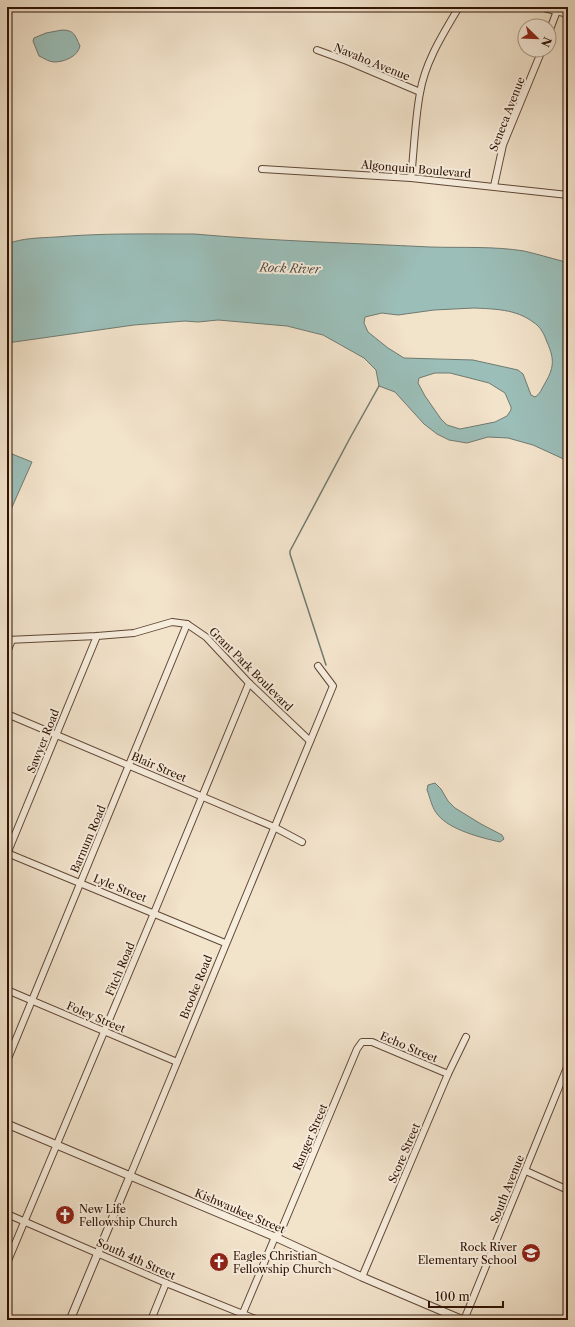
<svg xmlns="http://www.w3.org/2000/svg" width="575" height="1327" font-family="'Libre Caslon Text',serif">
  <rect width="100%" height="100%" fill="#f2e3cb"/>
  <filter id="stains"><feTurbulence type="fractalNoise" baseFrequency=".005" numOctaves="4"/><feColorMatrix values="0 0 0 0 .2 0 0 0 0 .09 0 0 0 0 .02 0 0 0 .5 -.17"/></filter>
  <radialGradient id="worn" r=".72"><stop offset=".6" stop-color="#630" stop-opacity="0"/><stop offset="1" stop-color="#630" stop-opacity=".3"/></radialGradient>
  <!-- water -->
  <g fill="#9bbeb8" stroke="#707a70" fill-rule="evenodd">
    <path d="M 62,30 C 74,30 75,35 80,46 C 78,56 65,62 54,62 C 49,62 44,58 39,56 L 33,41 L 34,38 L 46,33 Z"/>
    <path d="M 194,234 C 273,241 351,243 430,247 C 461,248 493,246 524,251 C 537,254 550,258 562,261 L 568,264 L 568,461 L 533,445 L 508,438 L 488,437 L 467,443 L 449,440 L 437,434 L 424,424 L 395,392 L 379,386 L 376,370 L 364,358 L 323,335 L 287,326 L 218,320 L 198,322 L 185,321 L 134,325 L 7,343 L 7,244 C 22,238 39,238 56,237 C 102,233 148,234 194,234 ZM 474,308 C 494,309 516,309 533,322 C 541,327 544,334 547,342 C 555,360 554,368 544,385 C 541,390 540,394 535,397 L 531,395 L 523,374 L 518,370 L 473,360 L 404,358 L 388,348 L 368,332 L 364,323 L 365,317 L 382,313 L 398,315 L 434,310 ZM 435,373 L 450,373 L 489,383 L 505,393 L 511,407 L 511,410 L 507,416 L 495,422 L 460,429 L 447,425 L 441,419 L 425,396 L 418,383 L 419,378 Z"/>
    <path d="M 7,452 L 32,462 L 9,514 L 7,514 Z"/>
    <path d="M 435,783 L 441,789 L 448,801 L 455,808 L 481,824 L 502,835 L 504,839 L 500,842 C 482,838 450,830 438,815 C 432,809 430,797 427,790 L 428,785 Z"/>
  </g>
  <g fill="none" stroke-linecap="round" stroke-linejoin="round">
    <!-- stream -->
    <path stroke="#707a70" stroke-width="1.5" d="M 326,665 L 290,554 L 290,551 L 350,438 L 379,386"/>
    <defs>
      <g id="minor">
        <path d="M 540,7 L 568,14"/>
        <path d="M 549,32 L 557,11"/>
        <path d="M 317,50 L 347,61 L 420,92"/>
        <path d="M 262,169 L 411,178 L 568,195"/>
        <path d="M 411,178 C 414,151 415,119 420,93 C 425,62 443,34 459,7"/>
        <path d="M 494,186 L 503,145 L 542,50"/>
        <path d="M 7,640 L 97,636 L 134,633 L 172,622 L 187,624 L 206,637 L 249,683 L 310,741"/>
        <path d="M 7,652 L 12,640"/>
        <path d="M 7,714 L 274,827 L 302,842"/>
        <path d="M 7,853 L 225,943"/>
        <path d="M 7,854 L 97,636"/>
        <path d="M 7,990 L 177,1062"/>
        <path d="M 7,1061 L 187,624"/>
        <path d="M 526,1171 L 568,1190"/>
        <path d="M 130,1176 L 333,686 L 318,666"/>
        <path d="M 7,1214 L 166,1283 L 258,1320"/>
        <path d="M 7,1263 L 154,913 L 249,683"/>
        <path d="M 362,1277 L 448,1074 L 466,1037"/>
        <path d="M 151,1320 L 166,1283"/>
        <path d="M 240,1320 L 275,1237 L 280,1233 L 357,1049 L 362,1042 L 372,1042 L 448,1074"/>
        <path d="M 464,1320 L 568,1065"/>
      </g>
      <g id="tertiary">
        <path d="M 7,1124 L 275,1237 L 362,1277 L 463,1320"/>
        <path d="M 70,1320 L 130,1176"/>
      </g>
    </defs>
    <!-- minor casing -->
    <use href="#minor" stroke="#604736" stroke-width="8"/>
    <!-- tertiary casing -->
    <use href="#tertiary" stroke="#604736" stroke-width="9"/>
    <!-- minor -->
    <use href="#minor" stroke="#f7eddd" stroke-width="6"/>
    <!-- tertiary -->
    <use href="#tertiary" stroke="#f7eddd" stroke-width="7"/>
  </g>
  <!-- icons -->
  <defs>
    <symbol id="church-disc" viewBox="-11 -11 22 22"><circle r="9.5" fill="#8f2418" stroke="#f7eddd"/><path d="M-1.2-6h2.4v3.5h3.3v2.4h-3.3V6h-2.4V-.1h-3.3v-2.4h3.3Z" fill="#fff"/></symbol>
    <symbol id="school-disc" viewBox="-11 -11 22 22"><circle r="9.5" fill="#8f2418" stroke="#f7eddd"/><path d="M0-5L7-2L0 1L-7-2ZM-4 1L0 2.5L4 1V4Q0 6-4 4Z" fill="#fff"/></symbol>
  </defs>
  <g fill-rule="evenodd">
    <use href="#church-disc" x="54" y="1204" width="22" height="22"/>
    <use href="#school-disc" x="520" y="1242" width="22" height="22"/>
    <use href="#church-disc" x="208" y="1251" width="22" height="22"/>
  </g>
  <g text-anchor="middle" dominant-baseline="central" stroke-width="4" stroke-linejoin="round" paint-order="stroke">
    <!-- street labels -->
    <g font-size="11" fill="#2f1304" stroke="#f7eddd">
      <text transform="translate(372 62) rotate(22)">Navaho Avenue</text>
      <text transform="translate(507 114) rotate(-69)">Seneca Avenue</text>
      <text transform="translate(416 169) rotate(5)">Algonquin Boulevard</text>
      <text transform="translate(251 669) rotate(45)">Grant Park Boulevard</text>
      <text transform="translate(43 741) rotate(-68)">Sawyer Road</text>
      <text transform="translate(159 767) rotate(23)">Blair Street</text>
      <text transform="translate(88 839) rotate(-67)">Barnum Road</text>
      <text transform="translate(120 888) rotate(22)">Lyle Street</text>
      <text transform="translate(120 969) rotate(-67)">Fitch Road</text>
      <text transform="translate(196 987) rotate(-68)">Brooke Road</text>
      <text transform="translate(96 1017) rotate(23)">Foley Street</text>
      <text transform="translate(409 1047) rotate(23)">Echo Street</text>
      <text transform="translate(310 1137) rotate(-67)">Ranger Street</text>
      <text transform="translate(404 1153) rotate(-67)">Score Street</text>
      <text transform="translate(507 1189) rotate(-68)">South Avenue</text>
      <text transform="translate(240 1211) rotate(23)">Kishwaukee Street</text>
      <text transform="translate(136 1259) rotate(24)">South 4th Street</text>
    </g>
    <!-- poi labels -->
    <g font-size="11" fill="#2f1304" stroke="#f7eddd" text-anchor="start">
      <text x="79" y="1209">New Life<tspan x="79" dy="13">Fellowship Church</tspan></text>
      <text x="517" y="1247" text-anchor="end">Rock River<tspan x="517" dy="13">Elementary School</tspan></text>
      <text x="233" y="1256">Eagles Christian<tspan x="233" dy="13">Fellowship Church</tspan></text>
    </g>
    <!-- water labels -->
    <g font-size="12" font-style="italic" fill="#554f43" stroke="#f7eddd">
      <text transform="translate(290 268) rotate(2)">Rock River</text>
    </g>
  </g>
  <!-- margin -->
  <rect width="575" height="1327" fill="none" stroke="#f2e3cb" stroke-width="24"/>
  <rect x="8" y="8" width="559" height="1311" fill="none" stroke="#2f1304" stroke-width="2"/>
  <rect x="12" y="12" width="551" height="1303" fill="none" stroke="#2f1304"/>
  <!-- north arrow -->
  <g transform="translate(537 38) rotate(113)"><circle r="19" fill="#f7eddd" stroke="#a79686"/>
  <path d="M0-3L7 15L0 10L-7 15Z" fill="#8f2418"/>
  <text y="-6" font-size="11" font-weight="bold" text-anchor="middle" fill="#2f1304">N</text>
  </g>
  <!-- scale -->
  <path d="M429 1301v6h74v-6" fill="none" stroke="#2f1304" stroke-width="2"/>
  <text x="435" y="1301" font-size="12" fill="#2f1304" stroke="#f7eddd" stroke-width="3" paint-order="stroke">100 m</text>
  <rect width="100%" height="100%" filter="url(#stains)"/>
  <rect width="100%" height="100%" fill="url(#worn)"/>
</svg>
